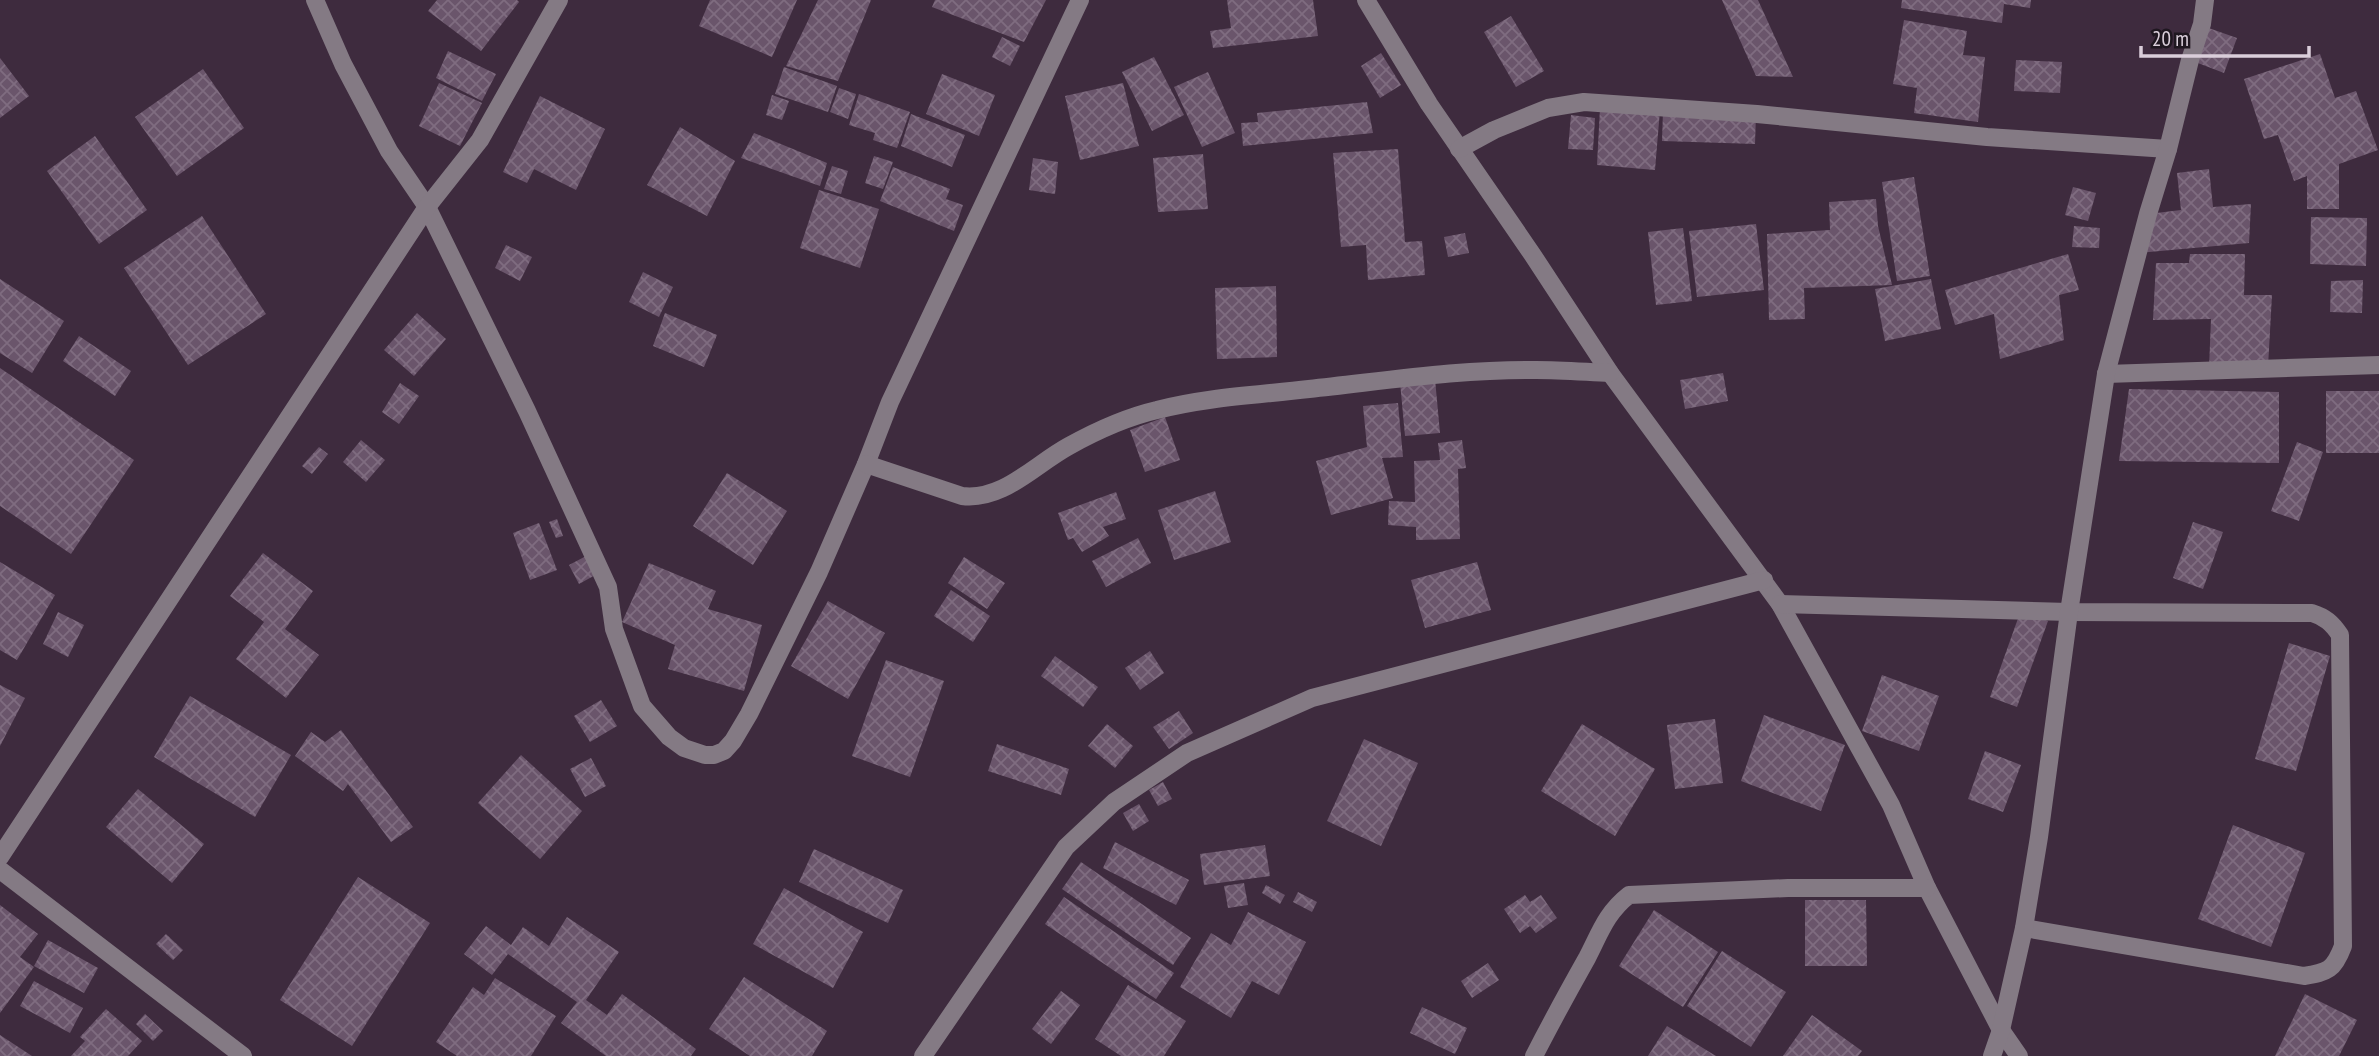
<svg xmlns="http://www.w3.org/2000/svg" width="2379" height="1056" font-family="'PT Sans Narrow',sans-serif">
  <defs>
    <pattern id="building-cross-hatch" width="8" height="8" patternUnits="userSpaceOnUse" patternTransform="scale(1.75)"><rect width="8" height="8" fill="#6a556b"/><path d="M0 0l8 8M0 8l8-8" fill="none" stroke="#7f6c80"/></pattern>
  </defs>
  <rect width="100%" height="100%" fill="#3e2b3e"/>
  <!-- building -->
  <g fill="url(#building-cross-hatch)">
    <path d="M 437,0 L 517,0 L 519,2 L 481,51 L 428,11 Z"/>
    <path d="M 710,0 L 797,0 L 772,57 L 699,26 Z"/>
    <path d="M 818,0 L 871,0 L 838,81 L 786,66 Z"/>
    <path d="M 935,0 L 1046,0 L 1024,42 L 932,7 Z"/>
    <path d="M 1227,0 L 1313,0 L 1318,36 L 1213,48 L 1210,31 L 1231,28 Z"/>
    <path d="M 1722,0 L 1758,0 L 1793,77 L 1756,76 Z"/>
    <path d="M 1902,0 L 2031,0 L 2030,8 L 2004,4 L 2002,23 L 1901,8 Z"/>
    <path d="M 1511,16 L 1544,71 L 1516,87 L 1484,32 Z"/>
    <path d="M 1904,20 L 1967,31 L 1963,55 L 1985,57 L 1978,122 L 1914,113 L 1917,88 L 1893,84 Z"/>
    <path d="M 2203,26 L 2237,38 L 2224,73 L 2190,60 Z"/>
    <path d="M 1002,37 L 1020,46 L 1010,66 L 992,57 Z"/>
    <path d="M 448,51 L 496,74 L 482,101 L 436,78 Z"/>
    <path d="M 1381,53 L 1401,85 L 1380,98 L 1361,66 Z"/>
    <path d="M 2320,54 L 2335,98 L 2356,91 L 2378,150 L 2339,164 L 2339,209 L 2307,209 L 2307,176 L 2294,181 L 2278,135 L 2264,139 L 2244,79 Z"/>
    <path d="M 1154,57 L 1184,115 L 1152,131 L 1122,72 Z"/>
    <path d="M 0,58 L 29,96 L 0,118 Z"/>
    <path d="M 2016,60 L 2062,62 L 2060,93 L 2014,91 Z"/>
    <path d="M 784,67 L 837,86 L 828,112 L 775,94 Z"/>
    <path d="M 203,69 L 244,128 L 177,176 L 135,117 Z"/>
    <path d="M 1208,72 L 1235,133 L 1202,147 L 1174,87 Z"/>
    <path d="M 942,74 L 995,95 L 979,136 L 926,114 Z"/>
    <path d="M 439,83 L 482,103 L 460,146 L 419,126 Z"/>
    <path d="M 1123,83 L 1139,146 L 1080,160 L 1065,96 Z"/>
    <path d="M 839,88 L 856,94 L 848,119 L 830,112 Z"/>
    <path d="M 859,94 L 910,112 L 897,148 L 873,140 L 875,133 L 849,125 Z"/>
    <path d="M 772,95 L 789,101 L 782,120 L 766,115 Z"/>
    <path d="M 540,96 L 605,129 L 576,190 L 534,169 L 527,183 L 503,172 Z"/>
    <path d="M 1367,102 L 1373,133 L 1243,146 L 1241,123 L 1258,122 L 1257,113 Z"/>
    <path d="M 1600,108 L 1660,110 L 1655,170 L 1597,165 Z"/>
    <path d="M 1663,111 L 1756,114 L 1755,144 L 1662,141 Z"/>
    <path d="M 911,114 L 965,135 L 952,167 L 901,146 Z"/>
    <path d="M 1571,115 L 1595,118 L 1593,150 L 1568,149 Z"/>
    <path d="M 680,127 L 735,161 L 707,216 L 647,185 Z"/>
    <path d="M 754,133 L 827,163 L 820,186 L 741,158 Z"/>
    <path d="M 95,136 L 147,210 L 99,244 L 47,171 Z"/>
    <path d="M 1398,149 L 1405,242 L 1422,241 L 1425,275 L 1368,280 L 1366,245 L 1341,247 L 1333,153 Z"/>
    <path d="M 1203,154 L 1208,209 L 1158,212 L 1153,158 Z"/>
    <path d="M 874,156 L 893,162 L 883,189 L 865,183 Z"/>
    <path d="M 1033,158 L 1058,162 L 1055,194 L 1029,190 Z"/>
    <path d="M 832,166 L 848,171 L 841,194 L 824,189 Z"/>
    <path d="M 893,167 L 950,189 L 946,199 L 963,205 L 954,231 L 880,201 Z"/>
    <path d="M 2209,169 L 2213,207 L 2251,204 L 2249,243 L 2138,253 L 2148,214 L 2181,210 L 2177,173 Z"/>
    <path d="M 1914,177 L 1930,276 L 1897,281 L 1882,182 Z"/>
    <path d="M 2073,187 L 2096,193 L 2088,221 L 2065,215 Z"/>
    <path d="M 819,190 L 879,209 L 860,268 L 800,248 Z"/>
    <path d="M 1876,199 L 1878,226 L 1892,285 L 1804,288 L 1805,319 L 1769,320 L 1767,234 L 1830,230 L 1829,202 Z"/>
    <path d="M 202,216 L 266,314 L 188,365 L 124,268 Z"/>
    <path d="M 2311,217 L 2367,218 L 2366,266 L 2310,264 Z"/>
    <path d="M 1756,224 L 1764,290 L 1697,297 L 1689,231 Z"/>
    <path d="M 2074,226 L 2100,228 L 2099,248 L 2072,247 Z"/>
    <path d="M 1683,228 L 1692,301 L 1656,305 L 1648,232 Z"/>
    <path d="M 1465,233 L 1469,253 L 1448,257 L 1444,237 Z"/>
    <path d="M 506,245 L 532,257 L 520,281 L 495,268 Z"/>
    <path d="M 2068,254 L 2079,290 L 2059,295 L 2064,340 L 2000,359 L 1994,314 L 1955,325 L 1945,290 Z"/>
    <path d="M 2190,254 L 2245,254 L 2244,295 L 2272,295 L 2268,367 L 2209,368 L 2211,319 L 2153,320 L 2156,263 L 2189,263 Z"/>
    <path d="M 643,272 L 673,287 L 659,317 L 629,302 Z"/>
    <path d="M 0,279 L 64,321 L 32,373 L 0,353 Z"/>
    <path d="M 1931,279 L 1941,329 L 1885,341 L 1875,289 Z"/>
    <path d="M 2363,280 L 2362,313 L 2330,312 L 2331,281 Z"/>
    <path d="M 1276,286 L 1277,357 L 1217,359 L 1215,288 Z"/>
    <path d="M 417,313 L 446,339 L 414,376 L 384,350 Z"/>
    <path d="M 665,313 L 717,335 L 704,367 L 653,346 Z"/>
    <path d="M 79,336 L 131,371 L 115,396 L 63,361 Z"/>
    <path d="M 0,368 L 134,460 L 71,554 L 0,506 Z"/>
    <path d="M 1723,373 L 1728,401 L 1685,409 L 1680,380 Z"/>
    <path d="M 1435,379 L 1440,433 L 1405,436 L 1400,382 Z"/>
    <path d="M 400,383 L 419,396 L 399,424 L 382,412 Z"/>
    <path d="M 2129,389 L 2279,392 L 2279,463 L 2119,461 Z"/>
    <rect x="2326" y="391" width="53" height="62"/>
    <path d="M 1398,403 L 1403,457 L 1382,458 L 1393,498 L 1331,515 L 1316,461 L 1367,447 L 1363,406 Z"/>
    <path d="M 1165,417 L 1180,460 L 1145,472 L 1130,430 Z"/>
    <path d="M 361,440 L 385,460 L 366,482 L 343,462 Z"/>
    <path d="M 1462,440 L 1466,468 L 1458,469 L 1460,539 L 1416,540 L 1416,527 L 1388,525 L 1389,501 L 1415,502 L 1414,461 L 1440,460 L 1438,443 Z"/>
    <path d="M 2297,442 L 2323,452 L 2299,521 L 2271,511 Z"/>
    <path d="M 319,447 L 328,454 L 312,474 L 302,466 Z"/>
    <path d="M 727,473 L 787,511 L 753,565 L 693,526 Z"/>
    <path d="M 1215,491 L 1231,542 L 1174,560 L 1158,510 Z"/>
    <path d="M 1116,492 L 1126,519 L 1103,527 L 1109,536 L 1082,552 L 1073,538 L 1068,540 L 1058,513 Z"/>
    <path d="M 557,519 L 563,536 L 556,538 L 549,522 Z"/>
    <path d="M 2193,522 L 2223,532 L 2203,589 L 2173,578 Z"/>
    <path d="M 539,523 L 557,570 L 530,580 L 513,533 Z"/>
    <path d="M 1138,538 L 1151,563 L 1106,587 L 1092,561 Z"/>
    <path d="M 263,553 L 313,591 L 285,629 L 319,655 L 286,698 L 236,659 L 264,622 L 230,596 Z"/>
    <path d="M 588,555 L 599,573 L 579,584 L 569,565 Z"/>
    <path d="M 964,557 L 1005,583 L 987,609 L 948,583 Z"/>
    <path d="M 0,562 L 55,595 L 17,660 L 0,650 Z"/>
    <path d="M 1477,562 L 1491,610 L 1425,628 L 1411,580 Z"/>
    <path d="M 649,563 L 716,591 L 708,609 L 762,625 L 744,691 L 668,669 L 675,645 L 622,622 Z"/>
    <path d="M 951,590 L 990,616 L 973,642 L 934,616 Z"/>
    <path d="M 828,601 L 885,633 L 848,699 L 791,666 Z"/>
    <path d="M 2021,610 L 2048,621 L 2017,707 L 1990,697 Z"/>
    <path d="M 58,612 L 84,625 L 68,657 L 43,644 Z"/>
    <path d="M 2289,643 L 2330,656 L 2296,771 L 2255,759 Z"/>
    <path d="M 1150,651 L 1164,673 L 1140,690 L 1125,668 Z"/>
    <path d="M 1055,656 L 1098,687 L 1083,707 L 1041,676 Z"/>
    <path d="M 886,660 L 944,681 L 910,777 L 852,756 Z"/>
    <path d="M 1882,675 L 1939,696 L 1919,751 L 1862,731 Z"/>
    <path d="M 0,685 L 25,698 L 0,746 Z"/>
    <path d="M 190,696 L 291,755 L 255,817 L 154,757 Z"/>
    <path d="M 601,700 L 617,726 L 590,742 L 574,716 Z"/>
    <path d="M 1179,711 L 1193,733 L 1169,749 L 1153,727 Z"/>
    <path d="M 1764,715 L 1845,745 L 1821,811 L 1741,781 Z"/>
    <path d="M 1715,719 L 1723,783 L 1675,789 L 1667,725 Z"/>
    <path d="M 1107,724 L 1133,746 L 1115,768 L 1088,746 Z"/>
    <path d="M 1582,724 L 1655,769 L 1615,836 L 1541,791 Z"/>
    <path d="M 341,730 L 413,827 L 391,842 L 348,784 L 343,791 L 295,756 L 311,732 L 325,742 Z"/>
    <path d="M 1364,739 L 1418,763 L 1381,846 L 1327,821 Z"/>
    <path d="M 997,744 L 1069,769 L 1061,795 L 988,771 Z"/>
    <path d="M 1985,751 L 2021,765 L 2003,812 L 1968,799 Z"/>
    <path d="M 521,755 L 582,811 L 540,859 L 478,803 Z"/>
    <path d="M 591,758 L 606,786 L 585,797 L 570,769 Z"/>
    <path d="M 1163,782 L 1172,799 L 1158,806 L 1149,790 Z"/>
    <path d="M 138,789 L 204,844 L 172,883 L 106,827 Z"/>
    <path d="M 1139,804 L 1149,821 L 1133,831 L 1123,813 Z"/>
    <path d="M 2233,825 L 2305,853 L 2271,947 L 2198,919 Z"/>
    <path d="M 1115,842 L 1189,880 L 1176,905 L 1103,868 Z"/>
    <path d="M 1265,845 L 1270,876 L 1204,885 L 1200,854 Z"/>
    <path d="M 814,849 L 903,890 L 888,923 L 799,882 Z"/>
    <path d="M 1081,862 L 1191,938 L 1173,965 L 1062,889 Z"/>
    <path d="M 358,877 L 430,923 L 352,1046 L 280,1000 Z"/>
    <path d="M 1244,883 L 1248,905 L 1228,908 L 1224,886 Z"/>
    <path d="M 1266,885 L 1285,895 L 1280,904 L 1262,893 Z"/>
    <path d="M 784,888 L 863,932 L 833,988 L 753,944 Z"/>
    <path d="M 1298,892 L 1317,902 L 1312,912 L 1293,902 Z"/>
    <path d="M 1525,895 L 1530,902 L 1541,895 L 1557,918 L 1536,933 L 1530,926 L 1520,933 L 1504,909 Z"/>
    <path d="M 1064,897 L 1174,973 L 1156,999 L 1045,924 Z"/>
    <path d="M 1805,900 L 1866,900 L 1867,966 L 1805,966 Z"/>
    <path d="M 0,905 L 38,934 L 20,957 L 34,967 L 0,1013 Z"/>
    <path d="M 1654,910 L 1718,952 L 1683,1007 L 1619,966 Z"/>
    <path d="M 1248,912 L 1306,942 L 1279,995 L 1252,981 L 1231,1018 L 1180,987 L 1211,933 L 1231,945 Z"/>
    <path d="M 567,917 L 619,952 L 586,1000 L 607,1015 L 622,994 L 696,1049 L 691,1056 L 606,1056 L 561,1023 L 577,1002 L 508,954 L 492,975 L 464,954 L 486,926 L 511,945 L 523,927 L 549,946 Z"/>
    <path d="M 166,934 L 183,950 L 173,960 L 156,944 Z"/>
    <path d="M 48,940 L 98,968 L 84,993 L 34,966 Z"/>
    <path d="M 1722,951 L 1786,992 L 1751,1047 L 1687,1006 Z"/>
    <path d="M 1488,963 L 1499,980 L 1472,998 L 1461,981 Z"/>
    <path d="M 744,977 L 827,1031 L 812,1056 L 750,1056 L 709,1029 Z"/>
    <path d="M 495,978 L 556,1016 L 531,1056 L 457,1056 L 436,1042 L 473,987 L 484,995 Z"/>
    <path d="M 34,981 L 83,1008 L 70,1033 L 20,1006 Z"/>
    <path d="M 1128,985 L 1186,1021 L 1164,1056 L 1121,1056 L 1095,1039 Z"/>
    <path d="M 1061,991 L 1080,1005 L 1051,1044 L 1032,1029 Z"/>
    <path d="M 2305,994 L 2357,1020 L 2339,1056 L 2275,1056 Z"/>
    <path d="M 1422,1007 L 1467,1028 L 1455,1054 L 1410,1033 Z"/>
    <path d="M 106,1009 L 142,1041 L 128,1056 L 71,1056 L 85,1041 L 80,1037 Z"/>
    <path d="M 145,1014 L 163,1031 L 153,1041 L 136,1024 Z"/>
    <path d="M 1812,1015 L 1862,1051 L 1858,1056 L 1783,1056 Z"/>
    <path d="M 1667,1026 L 1716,1056 L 1648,1056 Z"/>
    <path d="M 0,1035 L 32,1056 L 0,1056 Z"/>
  </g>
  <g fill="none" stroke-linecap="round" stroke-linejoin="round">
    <!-- minor -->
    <g stroke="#847a84" stroke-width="18">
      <path d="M 315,0 L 343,64 L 389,151 L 427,207 L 527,411 L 608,587 L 614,629 L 642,706 L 669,737 L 684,748 L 705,755 L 714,755 L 724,751 L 733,741 L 749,714 L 819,572 L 866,464 L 890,402 L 1080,0"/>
      <path d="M 1366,0 L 1429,104 L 1532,254 L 1610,373 L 1780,604 L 1891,805 L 1927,888 L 2001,1030 L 2019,1056"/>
      <path d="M 1459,149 L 1494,130 L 1548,108 L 1584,102 L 1757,114 L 1987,137 L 2168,149"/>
      <path d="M 2106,374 L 2379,365"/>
      <path d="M 866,464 L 962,496 C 1003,501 1034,465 1069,446 C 1096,431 1127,417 1157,410 C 1207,397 1259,395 1309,389 C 1385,381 1460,369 1536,370 C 1561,370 1586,372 1610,373"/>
      <path d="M 1780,604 L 2069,612 L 2312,613 C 2325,617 2332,623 2340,635 L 2343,946 C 2334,970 2328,972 2304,976 L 2024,928"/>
      <path d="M 0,857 L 427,207 L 480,140 L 559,0"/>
      <path d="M 0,870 L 243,1056"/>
      <path d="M 923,1056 L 1066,847 L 1114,802 L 1187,753 L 1312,698 L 1764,580"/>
      <path d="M 1534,1056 C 1551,1023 1569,990 1587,958 C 1600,933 1606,913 1629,895 L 1788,888 L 1927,888"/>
      <path d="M 1992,1056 L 2001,1030 L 2024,928 L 2039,837 L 2069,612 L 2106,374 L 2148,214 L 2168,149 L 2190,60 L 2202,24 L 2205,0"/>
    </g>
  </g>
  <!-- scale -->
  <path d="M2141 46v10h168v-10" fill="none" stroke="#daceda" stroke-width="3.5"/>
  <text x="2152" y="46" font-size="21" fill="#daceda" stroke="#1f1720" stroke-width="5" paint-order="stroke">20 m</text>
</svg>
